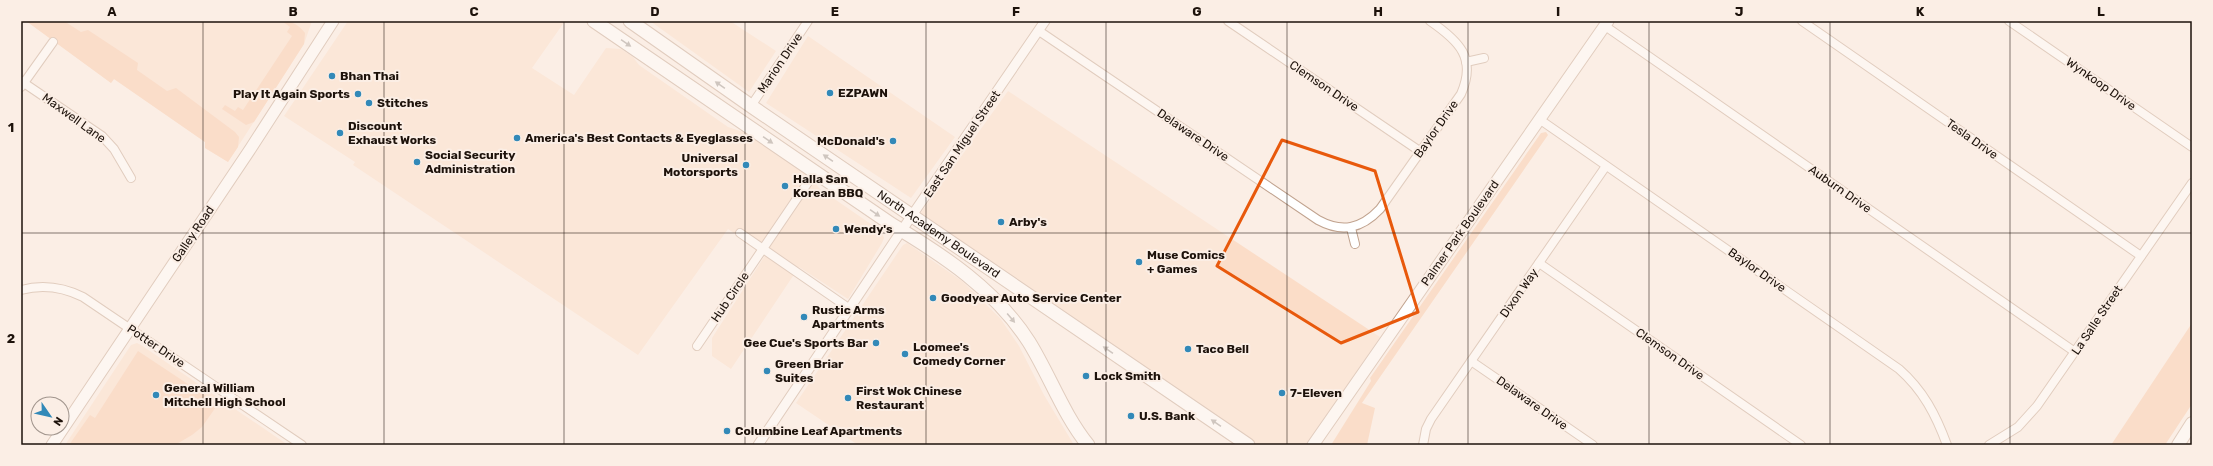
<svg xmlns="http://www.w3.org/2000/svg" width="2213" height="466" font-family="Rubik,sans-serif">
  <rect width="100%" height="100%" fill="#fbeee5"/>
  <!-- built -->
  <g fill="#fbddc8">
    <path d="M 27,21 L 312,21 L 304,44 L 228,162 L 205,148 L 205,142 L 114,79 L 111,83 Z"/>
    <path d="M 348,21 L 565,21 L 532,68 L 574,95 L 606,48 L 621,49 L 633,57 L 639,65 L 728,127 L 746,133 L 805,171 L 820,189 L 881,231 L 884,238 L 882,243 L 848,299 L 799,267 L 731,369 L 712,356 L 712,338 L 766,254 L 728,229 L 638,355 L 353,165 L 355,162 L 284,116 Z"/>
    <path d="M 650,21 L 730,21 L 776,51 L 749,92 Z"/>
    <path d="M 808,36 L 955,137 L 911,198 L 766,103 Z"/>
    <path d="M 1008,91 L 1380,337 L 1307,445 L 1257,445 L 920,214 Z"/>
    <path d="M 907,243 L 962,281 L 1000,318 L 1019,346 L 1044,395 L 1074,445 L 858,445 L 796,403 L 903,245 Z"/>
    <path d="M 137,343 L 141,345 L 288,445 L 65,445 L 131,345 Z"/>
  </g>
  <!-- green -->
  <g fill="#f8c8a7">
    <path d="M 26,21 L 64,21 L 81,32 L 88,30 L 138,63 L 137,70 L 167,91 L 176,88 L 235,132 L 239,137 L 238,147 L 228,162 L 205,148 L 205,142 L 114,79 L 111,83 Z"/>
    <path d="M 282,21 C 292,21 299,25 305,33 L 304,44 L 254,122 L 246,125 L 222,109 L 225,105 L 235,111 L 238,107 L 243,110 L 292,36 L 287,32 L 290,27 Z"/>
    <path d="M 1546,132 L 1548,135 L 1362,403 L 1375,408 L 1367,445 L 1331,445 L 1371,381 L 1370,378 L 1541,133 Z"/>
    <path d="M 2192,323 L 2192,404 L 2165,445 L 2111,445 Z"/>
    <path d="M 138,351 L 218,404 L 202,427 L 192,435 L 175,445 L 69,445 L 90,415 L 95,418 Z"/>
  </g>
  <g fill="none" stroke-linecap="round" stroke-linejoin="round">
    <defs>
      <g id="minor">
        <path d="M 1228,21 L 1421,152"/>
        <path d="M 1802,21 L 2141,256"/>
        <path d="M 2009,21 L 2192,147"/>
        <path d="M 1605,26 L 2075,352"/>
        <path d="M 1039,31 L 1318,220 C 1342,233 1361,229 1380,209 L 1461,94 C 1477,58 1459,41 1430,21"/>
        <path d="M 1466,62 L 1484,58"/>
        <path d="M 21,81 L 102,136 L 114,149 L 131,178"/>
        <path d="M 21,87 L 53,42"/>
        <path d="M 751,106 L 808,21"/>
        <path d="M 1539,119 L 1899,369 C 1923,390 1936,415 1947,445"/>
        <path d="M 1351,228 L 1355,244"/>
        <path d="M 740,233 L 850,309"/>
        <path d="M 1539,263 L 1801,445"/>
        <path d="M 21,290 C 43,284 63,287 83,297 L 302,445"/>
        <path d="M 697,346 L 815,172"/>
        <path d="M 1471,361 L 1593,445"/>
        <path d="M 1423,445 L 1426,429 L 1431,419 L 1606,166"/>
        <path d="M 1989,445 L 2018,427 L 2037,406 L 2192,183"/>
      </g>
      <path id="tertiary" d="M 758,445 L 902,230 L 1045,21"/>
      <g id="secondary">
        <path d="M 52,445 L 251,148 L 333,21"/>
        <path d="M 1313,445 L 1608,21"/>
      </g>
      <path id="primary" d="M 2178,445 L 2192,423"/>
      <g id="trunk">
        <path d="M 594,21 L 891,224 C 943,255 996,290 1029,342 C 1050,376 1063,414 1088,445"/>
        <path id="s1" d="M 630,21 L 751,106 L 1248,445"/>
      </g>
    </defs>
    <!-- minor casing -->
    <use href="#minor" stroke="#c1a38f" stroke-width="10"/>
    <!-- tertiary casing -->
    <use href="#tertiary" stroke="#c1a38f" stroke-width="11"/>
    <!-- secondary casing -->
    <use href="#secondary" stroke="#c1a38f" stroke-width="13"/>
    <!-- primary casing -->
    <use href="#primary" stroke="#c1a38f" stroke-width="14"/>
    <!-- trunk casing -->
    <use href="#trunk" stroke="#c1a38f" stroke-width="15"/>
    <!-- minor -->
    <use href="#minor" stroke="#fff" stroke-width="8"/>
    <!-- tertiary -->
    <use href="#tertiary" stroke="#fff" stroke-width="9"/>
    <!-- secondary -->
    <use href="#secondary" stroke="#fff" stroke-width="11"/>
    <!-- primary -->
    <use href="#primary" stroke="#fff" stroke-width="12"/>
    <!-- trunk -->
    <use href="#trunk" stroke="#fff" stroke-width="13"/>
  </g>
  <!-- one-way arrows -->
  <defs><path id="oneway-solid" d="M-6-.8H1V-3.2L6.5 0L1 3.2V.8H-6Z"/></defs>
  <g fill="#999491">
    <use href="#oneway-solid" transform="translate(626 43) rotate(34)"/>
    <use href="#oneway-solid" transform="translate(720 85) rotate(-145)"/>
    <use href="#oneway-solid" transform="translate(768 140) rotate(34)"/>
    <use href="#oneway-solid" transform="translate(828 158) rotate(-146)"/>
    <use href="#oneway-solid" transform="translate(875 213) rotate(34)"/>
    <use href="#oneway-solid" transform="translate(1011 318) rotate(50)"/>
    <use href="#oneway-solid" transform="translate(1108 350) rotate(-146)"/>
    <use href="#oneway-solid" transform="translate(1216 423) rotate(-146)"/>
  </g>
  <!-- marked area -->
  <path d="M0 0H2213V466H0ZM 1282,140 L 1375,171 L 1418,312 L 1341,343 L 1217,266 Z" fill="#fbeee5" fill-opacity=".55" fill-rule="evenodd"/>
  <path fill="none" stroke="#e8590c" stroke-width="3" stroke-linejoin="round" d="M 1282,140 L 1375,171 L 1418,312 L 1341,343 L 1217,266 Z"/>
  <!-- grid -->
  <path fill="none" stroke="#1d120b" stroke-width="1" stroke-opacity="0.55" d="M 203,21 L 203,445M 384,21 L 384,445M 564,21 L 564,445M 745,21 L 745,445M 926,21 L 926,445M 1106,21 L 1106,445M 1287,21 L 1287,445M 1468,21 L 1468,445M 1649,21 L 1649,445M 1830,21 L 1830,445M 2010,21 L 2010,445M 21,233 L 2192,233"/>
  <!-- markers -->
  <g fill="#3289b8" stroke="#fbeee5" stroke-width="1.5">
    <circle cx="332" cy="76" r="4"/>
    <circle cx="830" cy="93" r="4"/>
    <circle cx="358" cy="94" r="4"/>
    <circle cx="369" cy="103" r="4"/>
    <circle cx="340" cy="133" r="4"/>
    <circle cx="517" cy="138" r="4"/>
    <circle cx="893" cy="141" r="4"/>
    <circle cx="417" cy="162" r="4"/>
    <circle cx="746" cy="165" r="4"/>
    <circle cx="785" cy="186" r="4"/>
    <circle cx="1001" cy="222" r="4"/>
    <circle cx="836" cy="229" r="4"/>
    <circle cx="1139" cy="262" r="4"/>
    <circle cx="933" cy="298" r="4"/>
    <circle cx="804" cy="317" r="4"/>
    <circle cx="876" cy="343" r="4"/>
    <circle cx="1188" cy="349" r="4"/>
    <circle cx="905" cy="354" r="4"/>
    <circle cx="767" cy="371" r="4"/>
    <circle cx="1086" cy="376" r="4"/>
    <circle cx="1282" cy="393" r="4"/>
    <circle cx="156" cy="395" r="4"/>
    <circle cx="848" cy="398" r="4"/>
    <circle cx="1131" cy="416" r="4"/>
    <circle cx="727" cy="431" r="4"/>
  </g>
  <g text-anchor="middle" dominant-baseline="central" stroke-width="4" stroke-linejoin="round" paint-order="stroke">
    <!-- street labels -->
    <g font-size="12" fill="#1d120b" stroke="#fbeee5">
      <text transform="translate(780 63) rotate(-56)">Marion Drive</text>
      <text transform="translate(2101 84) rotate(35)">Wynkoop Drive</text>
      <text transform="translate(1324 86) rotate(34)">Clemson Drive</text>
      <text transform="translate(74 118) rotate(36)">Maxwell Lane</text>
      <text transform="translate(1436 129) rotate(-55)">Baylor Drive</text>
      <text transform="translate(1193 135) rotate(34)">Delaware Drive</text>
      <text transform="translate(1972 139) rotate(35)">Tesla Drive</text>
      <text transform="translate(962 144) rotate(-56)">East San Miguel Street</text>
      <text transform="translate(1840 189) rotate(35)">Auburn Drive</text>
      <text stroke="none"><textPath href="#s1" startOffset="375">North Academy Boulevard</textPath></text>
      <text transform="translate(1460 233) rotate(-55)">Palmer Park Boulevard</text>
      <text transform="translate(193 234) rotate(-56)">Galley Road</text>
      <text transform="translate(1757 270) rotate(35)">Baylor Drive</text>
      <text transform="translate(1519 293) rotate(-55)">Dixon Way</text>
      <text transform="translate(730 297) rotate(-56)">Hub Circle</text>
      <text transform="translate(2097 320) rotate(-56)">La Salle Street</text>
      <text transform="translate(156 346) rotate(34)">Potter Drive</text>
      <text transform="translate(1670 354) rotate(35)">Clemson Drive</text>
      <text transform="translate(1532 403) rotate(35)">Delaware Drive</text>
    </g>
    <!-- poi labels -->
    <g font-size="12" font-weight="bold" fill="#1d120b" stroke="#fbeee5" text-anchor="start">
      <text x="340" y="76">Bhan Thai</text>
      <text x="838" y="93">EZPAWN</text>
      <text x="350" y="94" text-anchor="end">Play It Again Sports</text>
      <text x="377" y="103">Stitches</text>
      <text x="348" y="126">Discount<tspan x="348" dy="14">Exhaust Works</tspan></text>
      <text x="525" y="138">America's Best Contacts &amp; Eyeglasses</text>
      <text x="885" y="141" text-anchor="end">McDonald's</text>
      <text x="425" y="155">Social Security<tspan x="425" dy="14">Administration</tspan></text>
      <text x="738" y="158" text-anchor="end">Universal<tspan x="738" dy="14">Motorsports</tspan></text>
      <text x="793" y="179">Halla San<tspan x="793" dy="14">Korean BBQ</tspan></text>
      <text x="1009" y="222">Arby's</text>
      <text x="844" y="229">Wendy's</text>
      <text x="1147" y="255">Muse Comics<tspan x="1147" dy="14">+ Games</tspan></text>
      <text x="941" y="298">Goodyear Auto Service Center</text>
      <text x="812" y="310">Rustic Arms<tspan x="812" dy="14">Apartments</tspan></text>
      <text x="868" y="343" text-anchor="end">Gee Cue's Sports Bar</text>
      <text x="913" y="347">Loomee's<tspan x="913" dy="14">Comedy Corner</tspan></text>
      <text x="1196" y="349">Taco Bell</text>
      <text x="775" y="364">Green Briar<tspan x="775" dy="14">Suites</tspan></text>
      <text x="1094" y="376">Lock Smith</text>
      <text x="164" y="388">General William<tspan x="164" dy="14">Mitchell High School</tspan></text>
      <text x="856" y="391">First Wok Chinese<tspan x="856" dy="14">Restaurant</tspan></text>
      <text x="1290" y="393">7-Eleven</text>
      <text x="1139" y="416">U.S. Bank</text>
      <text x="735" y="431">Columbine Leaf Apartments</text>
    </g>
  </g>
  <!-- border -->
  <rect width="2213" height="466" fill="none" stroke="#fbeee5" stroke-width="44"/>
  <!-- north arrow -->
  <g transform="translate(50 416) rotate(124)"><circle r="19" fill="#fbeee5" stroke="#a2968e"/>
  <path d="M0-3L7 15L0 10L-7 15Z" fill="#3289b8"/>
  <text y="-6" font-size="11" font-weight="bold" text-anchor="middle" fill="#1d120b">N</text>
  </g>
  <rect x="22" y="22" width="2169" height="422" fill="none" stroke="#1d120b" stroke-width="1.5"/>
  <g font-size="13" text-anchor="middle" font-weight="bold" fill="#1d120b">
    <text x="112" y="16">A</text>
    <text x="293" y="16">B</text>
    <text x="474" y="16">C</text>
    <text x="655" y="16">D</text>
    <text x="835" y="16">E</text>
    <text x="1016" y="16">F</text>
    <text x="1197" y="16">G</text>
    <text x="1378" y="16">H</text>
    <text x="1558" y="16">I</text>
    <text x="1739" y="16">J</text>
    <text x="1920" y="16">K</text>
    <text x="2101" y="16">L</text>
    <text x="11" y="132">1</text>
    <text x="11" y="343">2</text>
  </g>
</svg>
